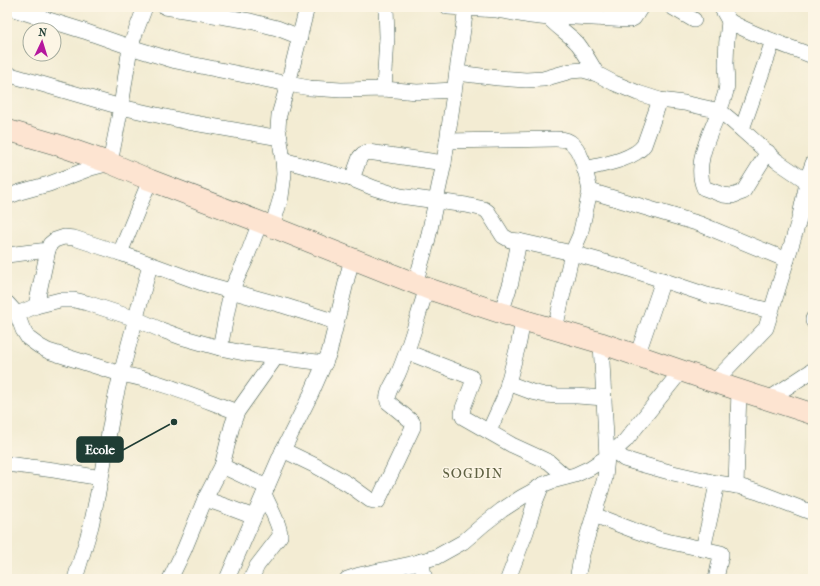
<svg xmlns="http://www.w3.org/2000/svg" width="820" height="586" font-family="'IM FELL French Canon',serif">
  <rect width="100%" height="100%" fill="#fcf5e5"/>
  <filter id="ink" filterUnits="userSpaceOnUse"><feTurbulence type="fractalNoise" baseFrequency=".025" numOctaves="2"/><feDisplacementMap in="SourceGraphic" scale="8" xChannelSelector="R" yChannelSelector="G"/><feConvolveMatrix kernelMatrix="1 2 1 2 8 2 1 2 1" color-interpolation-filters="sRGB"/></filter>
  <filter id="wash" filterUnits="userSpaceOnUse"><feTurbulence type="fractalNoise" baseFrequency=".012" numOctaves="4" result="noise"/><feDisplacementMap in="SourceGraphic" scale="16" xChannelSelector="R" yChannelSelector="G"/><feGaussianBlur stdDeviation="0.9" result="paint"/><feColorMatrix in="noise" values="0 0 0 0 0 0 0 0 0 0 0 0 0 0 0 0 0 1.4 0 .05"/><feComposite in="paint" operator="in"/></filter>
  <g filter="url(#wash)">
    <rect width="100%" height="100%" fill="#f3ecd3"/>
  </g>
  <g filter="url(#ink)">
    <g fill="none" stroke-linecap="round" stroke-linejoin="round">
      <defs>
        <g id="street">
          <path d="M 7,7 L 84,31 L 130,47 L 176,61 L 288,84 L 310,88 L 341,90 L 384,89 L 417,92 L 454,90"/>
          <path d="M 165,7 L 250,21 L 277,28 L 300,37"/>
          <path d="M 448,7 L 497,10 L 531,16 L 549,18 C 558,28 569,34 578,44 C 585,53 591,64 597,74"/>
          <path d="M 672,7 L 694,20"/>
          <path d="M 721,7 L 729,21"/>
          <path d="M 549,18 L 556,16 L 630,20 L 634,18 L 641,7"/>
          <path d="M 457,73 L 498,78 L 526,80 L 543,79 L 571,71 L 583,70 L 597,74 L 614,83 L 638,93 L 660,100 L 684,103 L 720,111 L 732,121 L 777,161 L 808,182"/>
          <path d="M 7,74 L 121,107 L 188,122 L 280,138"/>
          <path d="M 384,89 L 387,37 L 386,7"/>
          <path d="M 742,129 L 773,41"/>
          <path d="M 447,141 L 555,139 C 561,139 566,139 570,142 C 583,150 587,178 590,191"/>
          <path d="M 768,152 L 751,179 L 743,192 L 732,196 L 723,195 L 704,188 C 691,157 719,121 726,91 C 728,83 726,72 726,64 C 726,49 727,35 729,21 C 755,36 785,45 813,56"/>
          <path d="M 283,160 L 352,179 L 374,188 L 400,196 L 466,205 L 484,209 L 488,212 L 503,236 L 510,240 L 519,241"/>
          <path d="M 584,169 C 601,165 634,160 644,145 L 660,100"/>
          <path d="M 352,179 L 360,157 L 363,154 L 368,152 L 444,163"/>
          <path d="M 7,197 L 20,192 L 49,184 L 91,168 L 110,163 L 121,107 L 130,47 L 145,7"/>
          <path d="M 272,227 L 281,197 L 284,174 L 283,160 L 278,128 L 279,115 L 288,84 L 307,7"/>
          <path d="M 120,253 L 150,180"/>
          <path d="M 7,255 L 48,250 L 50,244 L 55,240 L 64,237 L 74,238 L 120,253 L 202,283 L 285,306 L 336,322"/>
          <path d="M 415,284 L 427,243 L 444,163 L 466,8"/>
          <path d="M 7,303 L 17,314 L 23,330 L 28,338 L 39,346 L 48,351 L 121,374 C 161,381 199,398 237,412"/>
          <path d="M 36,306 L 48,250"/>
          <path d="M 501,313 L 511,282 L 519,241 L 572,253 L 626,268 L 707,295 L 771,311"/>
          <path d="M 17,314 L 36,306 L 60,300 L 74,300 L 87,303 L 136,319 L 159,329 L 181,337 L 220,348 L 244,353 L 325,363"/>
          <path d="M 813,319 L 813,321"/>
          <path d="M 555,329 L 572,253 L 580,235 L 590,191 L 700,224 L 787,260"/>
          <path d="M 220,348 L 231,291 L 246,259 L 260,222"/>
          <path d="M 407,352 L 471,377 L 472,379 L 473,382 L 463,408 L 462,414 L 463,417 L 512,445 L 549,462 L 566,477"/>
          <path d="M 637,356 L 663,280"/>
          <path d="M 714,382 L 766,328 L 799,220 L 809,174 L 813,163"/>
          <path d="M 508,383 L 532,392 L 545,395 L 558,396 L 577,396 L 604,398"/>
          <path d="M 769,399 L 813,370"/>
          <path d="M 489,431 L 504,398 L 519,342 L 523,320"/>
          <path d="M 283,450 L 316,466 L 348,484 L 370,500 L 374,501 L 378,501 L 413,427 L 413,423 L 410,420 L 388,402 C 385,394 395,381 398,374 C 409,349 416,322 424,297 L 429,289"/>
          <path d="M 614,451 L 624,459 L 637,463 L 673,473 L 717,483 L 738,486 L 758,492 L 813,513"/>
          <path d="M 7,464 L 54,470 L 101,478"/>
          <path d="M 736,486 L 739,390"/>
          <path d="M 267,487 L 222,466 L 232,426 L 237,412 L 276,357"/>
          <path d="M 205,499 L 225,506 L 254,517"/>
          <path d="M 594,515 L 633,530 L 662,540 L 703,549 L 712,509 L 717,483"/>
          <path d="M 703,549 L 721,553 L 721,555 L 716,579"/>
          <path d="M 421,561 L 425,579"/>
          <path d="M 75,579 L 91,526 L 101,478 L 114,404 L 121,374 L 150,265"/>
          <path d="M 170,579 L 184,550 L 205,499 L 222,466"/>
          <path d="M 227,579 L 283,450 L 311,394 L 329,353 L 352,258"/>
          <path d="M 251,579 L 257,566 L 280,536 C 281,527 268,503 264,494"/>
          <path d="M 347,579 L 359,575 L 411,564 L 436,557 L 463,542 L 484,524 L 502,510 L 522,497 L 533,491 L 542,485 L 552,481 L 575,475 L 590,468 L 607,457 L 625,441 L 681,371"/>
          <path d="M 508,579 L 526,532 L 534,505 L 542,485"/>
          <path d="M 577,579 L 582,554 L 605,478 L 607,457 L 601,343"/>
        </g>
        <path id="secondary" d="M 7,130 L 55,144 L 110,163 L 150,180 L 260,222 L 429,289 L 523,320 L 601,343 L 714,382 L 739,390 L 813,414"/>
      </defs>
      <!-- street casing -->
      <use href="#street" stroke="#3f574c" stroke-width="16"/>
      <!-- secondary casing -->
      <use href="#secondary" stroke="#3f574c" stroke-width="22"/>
      <!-- street -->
      <use href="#street" stroke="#fff" stroke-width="15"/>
      <!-- secondary -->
      <use href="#secondary" stroke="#fde4d1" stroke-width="21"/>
    </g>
  </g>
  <g text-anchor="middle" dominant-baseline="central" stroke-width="3" stroke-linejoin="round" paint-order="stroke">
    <!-- quarter labels -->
    <g font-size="14" letter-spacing="1" fill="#5f6142" stroke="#fcf5e5">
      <text x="473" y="473">SOGDIN</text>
    </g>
  </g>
  <!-- callouts -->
  <path fill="none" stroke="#1f3d34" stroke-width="1.5" d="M174 422L123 450"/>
  <circle fill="#1f3d34" stroke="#fcf5e5" stroke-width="1.5" cx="174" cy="422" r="4"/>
  <rect fill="#1f3d34" stroke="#1f3d34" stroke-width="1.5" x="77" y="437" width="46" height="25" rx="4"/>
  <g font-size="13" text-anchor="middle" font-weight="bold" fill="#fff">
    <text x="100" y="454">Ecole</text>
  </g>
  <!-- margin -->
  <rect width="820" height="586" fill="none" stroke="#fcf5e5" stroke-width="24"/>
  <!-- north arrow -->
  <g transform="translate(42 42) rotate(4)"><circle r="19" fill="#fcf5e5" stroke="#a4ab9e"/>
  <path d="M0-3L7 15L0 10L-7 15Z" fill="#b5179e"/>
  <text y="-6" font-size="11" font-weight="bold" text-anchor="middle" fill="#1f3d34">N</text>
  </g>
</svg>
